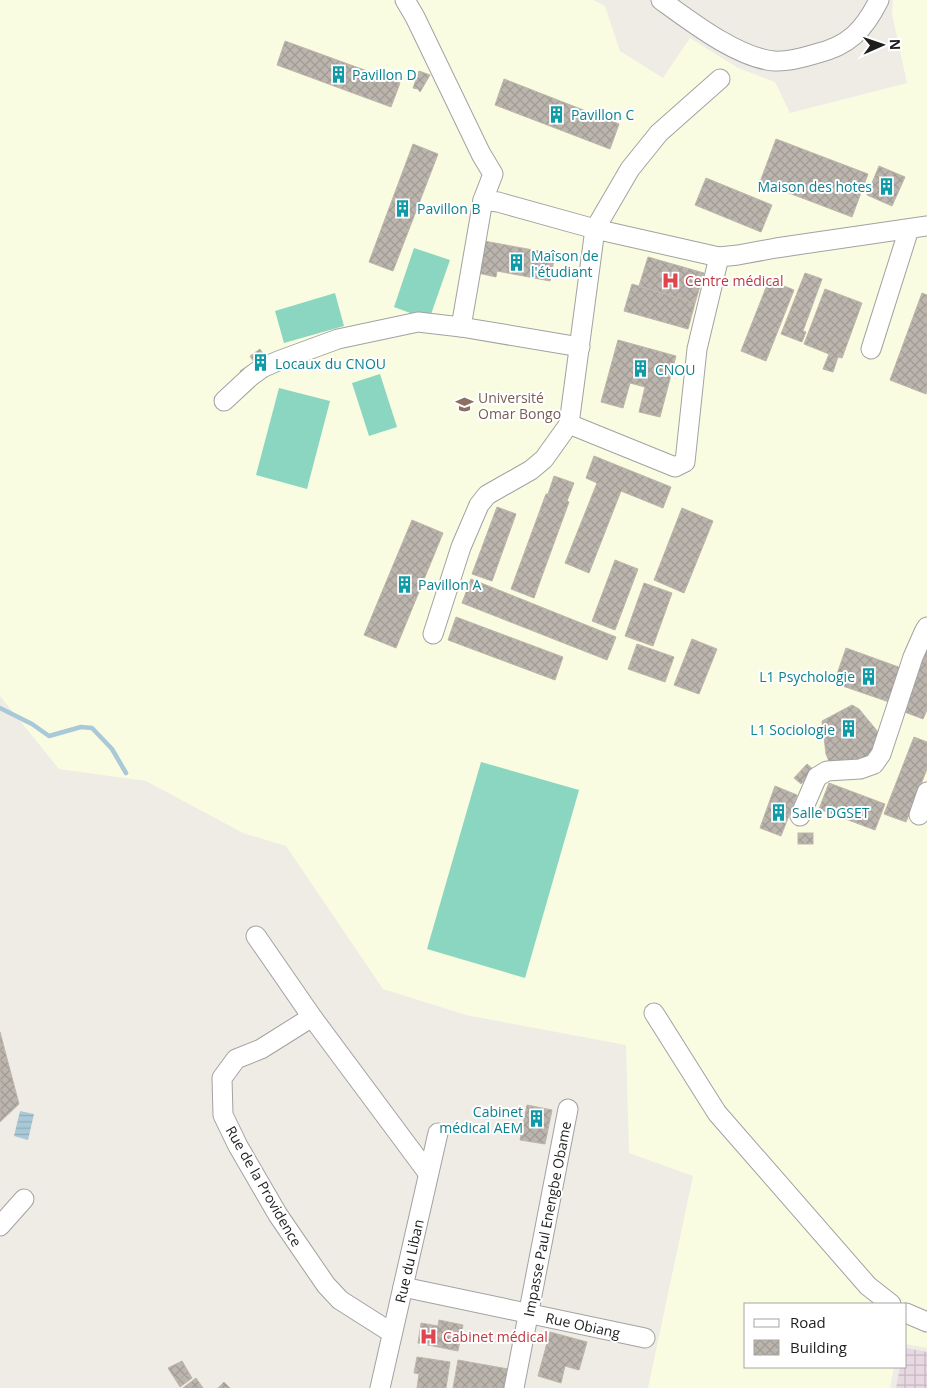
<svg xmlns="http://www.w3.org/2000/svg" width="927" height="1388" font-family="'Open Sans',sans-serif">
  <defs>
    <pattern id="industrial-grid" width="8" height="8" patternUnits="userSpaceOnUse" patternTransform="scale(1.25)"><rect width="8" height="8" fill="#e7d8e2"/><path d="M0 4h8M4 0v8" fill="none" stroke="#c6b9c1"/></pattern>
    <pattern id="water-rules" width="6" height="5" patternUnits="userSpaceOnUse" patternTransform="scale(1.25)"><rect width="6" height="5" fill="#a9c9d8"/><path d="M0 2.5h6" fill="none" stroke="#91acb9"/></pattern>
    <pattern id="building-cross-hatch" width="8" height="8" patternUnits="userSpaceOnUse" patternTransform="scale(1.25)"><rect width="8" height="8" fill="#bbb5ae"/><path d="M0 0l8 8M0 8l8-8" fill="none" stroke="#a09b95"/></pattern>
  </defs>
  <rect width="100%" height="100%" fill="#eeece5"/>
  <!-- industrial -->
  <path fill="url(#industrial-grid)" d="M 906,1348 L 927,1352 L 927,1388 L 896,1388 L 900,1367 L 906,1367 Z"/>
  <!-- education -->
  <path fill="#f9fce0" d="M 0,0 L 593,0 L 605,6 L 620,51 L 663,78 L 690,38 L 738,68 L 775,82 L 790,113 L 907,83 L 892,14 L 893,0 L 927,0 L 927,1348 L 906,1344 L 906,1304 L 746,1304 L 746,1367 L 894,1367 L 890,1388 L 648,1388 L 693,1176 L 629,1153 L 626,1045 L 466,1015 L 383,989 L 286,846 L 243,833 L 146,781 L 59,769 L 0,696 Z"/>
  <!-- pitch -->
  <g fill="#8ad6c0">
    <path d="M 414,248 L 450,260 L 429,320 L 394,307 Z"/>
    <path d="M 335,293 L 344,326 L 284,343 L 275,311 Z"/>
    <path d="M 380,374 L 397,427 L 369,436 L 352,383 Z"/>
    <path d="M 279,388 L 330,401 L 307,489 L 256,475 Z"/>
    <path d="M 481,762 L 579,790 L 525,978 L 427,949 Z"/>
  </g>
  <!-- water -->
  <path fill="url(#water-rules)" d="M 20,1111 L 34,1114 L 28,1140 L 14,1136 Z"/>
  <g fill="none" stroke-linecap="round" stroke-linejoin="round">
    <!-- stream -->
    <path stroke="#a9c9d8" stroke-width="4.5" d="M 0,708 L 32,724 L 49,736 L 81,727 L 92,728 L 112,749 L 126,773"/>
  </g>
  <!-- building -->
  <g fill="url(#building-cross-hatch)" stroke="#bfb5a9">
    <path d="M 285,41 L 400,83 L 391,107 L 277,65 Z"/>
    <path d="M 419,71 L 430,75 L 420,92 L 418,89 L 413,88 Z"/>
    <path d="M 504,79 L 619,124 L 610,149 L 495,105 Z"/>
    <path d="M 776,139 L 868,174 L 852,217 L 760,182 Z"/>
    <path d="M 413,144 L 438,154 L 393,271 L 369,262 Z"/>
    <path d="M 879,166 L 905,177 L 892,206 L 867,195 Z"/>
    <path d="M 706,178 L 772,205 L 761,232 L 695,205 Z"/>
    <path d="M 484,241 L 555,254 L 550,281 L 497,271 L 496,277 L 478,273 Z"/>
    <path d="M 648,257 L 704,273 L 695,303 L 639,286 Z"/>
    <path d="M 805,273 L 822,279 L 803,331 L 806,332 L 802,342 L 781,334 Z"/>
    <path d="M 769,280 L 794,290 L 766,361 L 741,351 Z"/>
    <path d="M 632,284 L 695,303 L 688,329 L 624,311 Z"/>
    <path d="M 825,289 L 862,303 L 842,358 L 838,357 L 833,372 L 823,369 L 829,354 L 804,344 Z"/>
    <path d="M 922,293 L 927,295 L 927,390 L 926,394 L 890,380 Z"/>
    <path d="M 618,340 L 676,356 L 660,417 L 639,412 L 645,387 L 630,383 L 623,408 L 601,402 Z"/>
    <path d="M 260,349 L 269,364 L 244,377 L 240,371 L 254,362 L 250,356 Z"/>
    <path d="M 594,456 L 671,487 L 663,508 L 621,491 L 589,573 L 565,563 L 597,483 L 586,478 Z"/>
    <path d="M 554,476 L 574,483 L 567,501 L 569,502 L 534,598 L 511,589 L 546,494 L 548,494 Z"/>
    <path d="M 497,507 L 516,514 L 492,581 L 472,574 Z"/>
    <path d="M 682,508 L 713,521 L 684,593 L 654,580 Z"/>
    <path d="M 412,520 L 443,533 L 396,648 L 364,635 Z"/>
    <path d="M 615,560 L 638,569 L 615,630 L 592,621 Z"/>
    <path d="M 471,579 L 616,637 L 607,660 L 462,603 Z"/>
    <path d="M 644,583 L 672,593 L 653,646 L 625,636 Z"/>
    <path d="M 456,617 L 563,657 L 555,680 L 448,640 Z"/>
    <path d="M 692,639 L 717,649 L 699,694 L 674,685 Z"/>
    <path d="M 637,644 L 674,657 L 665,682 L 628,669 Z"/>
    <path d="M 846,648 L 904,669 L 892,703 L 834,683 Z"/>
    <path d="M 927,648 L 927,710 L 923,719 L 902,711 Z"/>
    <path d="M 852,705 L 859,709 L 883,738 L 872,754 L 849,765 L 831,766 L 826,754 L 822,721 Z"/>
    <path d="M 914,737 L 927,742 L 927,769 L 906,822 L 884,814 Z"/>
    <path d="M 807,764 L 814,770 L 801,784 L 794,778 Z"/>
    <path d="M 829,783 L 885,804 L 875,830 L 819,809 Z"/>
    <path d="M 775,786 L 797,795 L 781,836 L 760,828 Z"/>
    <rect x="798" y="833" width="15" height="11"/>
    <path d="M 0,1032 L 19,1104 L 0,1122 Z"/>
    <path d="M 527,1105 L 552,1110 L 545,1144 L 520,1140 Z"/>
    <path d="M 439,1320 L 463,1325 L 458,1351 L 418,1343 L 421,1323 L 438,1326 Z"/>
    <path d="M 550,1332 L 587,1342 L 579,1370 L 565,1366 L 561,1383 L 538,1376 Z"/>
    <path d="M 417,1357 L 450,1362 L 446,1388 L 417,1388 L 419,1374 L 414,1373 Z"/>
    <path d="M 458,1360 L 508,1369 L 504,1388 L 453,1388 Z"/>
    <path d="M 182,1361 L 189,1373 L 177,1382 L 168,1368 Z"/>
    <path d="M 189,1373 L 192,1378 L 180,1387 L 177,1382 Z"/>
    <path d="M 196,1378 L 203,1388 L 183,1388 Z"/>
    <path d="M 224,1382 L 230,1388 L 218,1388 Z"/>
  </g>
  <g fill="none" stroke-linecap="round" stroke-linejoin="round">
    <defs>
      <g id="minor">
        <path d="M 405,0 L 415,17 L 481,154 L 493,174 L 483,200 L 498,202 L 595,229 L 630,169 L 659,133 L 720,79"/>
        <path d="M 661,0 C 690,21 738,58 774,61 C 788,62 802,58 815,54 C 849,46 864,30 879,0"/>
        <path d="M 461,327 L 483,200"/>
        <path d="M 871,349 L 909,229"/>
        <path d="M 224,401 L 251,376 L 262,368 L 278,361 L 338,339 L 418,322 L 461,327 L 580,347"/>
        <path d="M 569,424 L 675,467 L 685,462 L 697,349 L 719,257"/>
        <path d="M 433,634 L 461,547 L 479,505 L 487,495 L 531,470 L 544,459 L 569,424 L 595,229 L 719,257 L 738,255 L 776,248 L 927,226"/>
        <path d="M 919,815 L 927,792"/>
        <path d="M 800,816 L 817,777 L 827,771 L 860,769 L 874,764 L 881,754 L 913,657 L 924,632 L 927,627"/>
        <path d="M 256,936 L 312,1017 L 428,1173"/>
        <path d="M 654,1013 L 717,1113 L 868,1286 L 891,1304"/>
        <path d="M 312,1017 L 261,1049 L 236,1059 L 222,1078 L 223,1115 L 238,1146 L 278,1215 L 326,1285 L 340,1300 L 392,1333"/>
        <path d="M 0,1226 L 24,1199"/>
        <path d="M 403,1287 L 645,1338"/>
        <path d="M 906,1313 L 927,1322"/>
        <path d="M 380,1388 L 438,1133"/>
        <path d="M 514,1388 L 568,1109"/>
      </g>
    </defs>
    <!-- minor casing -->
    <use href="#minor" stroke="#a2a2a2" stroke-width="21"/>
    <!-- minor -->
    <use href="#minor" stroke="#fff" stroke-width="19"/>
  </g>
  <!-- icons -->
  <defs>
    <symbol id="building-bare" viewBox="-9 -9 18 18"><path d="M-4-6H4V6H1V3H-1V6H-4ZM-2.5-4.3h1.7v1.8h-1.7ZM.8-4.3h1.7v1.8H.8ZM-2.5-1h1.7V.8h-1.7ZM.8-1h1.7V.8H.8Z" fill="#0f9aa8" stroke="#fff" stroke-width="2.5" paint-order="stroke"/></symbol>
    <symbol id="hospital-bare" viewBox="-9 -9 18 18"><path d="M-5-5h3v3.5h4V-5h3V5h-3V1.5h-4V5h-3Z" fill="#e0444e" stroke="#fff" stroke-width="2.5" paint-order="stroke"/></symbol>
    <symbol id="university-bare" viewBox="-9 -9 18 18"><path d="M0-5L7-2L0 1L-7-2ZM-4 1L0 2.5L4 1V4Q0 6-4 4Z" fill="#8d6e63" stroke="#fff" stroke-width="2.5" paint-order="stroke"/></symbol>
  </defs>
  <g fill-rule="evenodd">
    <use href="#building-bare" x="326" y="62" width="25" height="25"/>
    <use href="#building-bare" x="544" y="102" width="25" height="25"/>
    <use href="#building-bare" x="874" y="174" width="25" height="25"/>
    <use href="#building-bare" x="390" y="196" width="25" height="25"/>
    <use href="#building-bare" x="504" y="250" width="25" height="25"/>
    <use href="#hospital-bare" x="658" y="268" width="25" height="25"/>
    <use href="#building-bare" x="248" y="350" width="25" height="25"/>
    <use href="#building-bare" x="628" y="356" width="25" height="25"/>
    <use href="#university-bare" x="452" y="392" width="25" height="25"/>
    <use href="#building-bare" x="392" y="572" width="25" height="25"/>
    <use href="#building-bare" x="856" y="664" width="25" height="25"/>
    <use href="#building-bare" x="836" y="716" width="25" height="25"/>
    <use href="#building-bare" x="766" y="800" width="25" height="25"/>
    <use href="#building-bare" x="524" y="1106" width="25" height="25"/>
    <use href="#hospital-bare" x="416" y="1324" width="25" height="25"/>
  </g>
  <g text-anchor="middle" dominant-baseline="central" stroke-width="4" stroke-linejoin="round" paint-order="stroke">
    <!-- culture labels -->
    <g font-size="14" fill="#0d838f" stroke="#fff" text-anchor="start">
      <text x="352" y="74">Pavillon D</text>
      <text x="571" y="114">Pavillon C</text>
      <text x="872" y="186" text-anchor="end">Maison des hotes</text>
      <text x="417" y="208">Pavillon B</text>
      <text x="531" y="255">Maîson de<tspan x="531" dy="16">l'étudiant</tspan></text>
      <text x="275" y="363">Locaux du CNOU</text>
      <text x="655" y="369">CNOU</text>
      <text x="418" y="584">Pavillon A</text>
      <text x="855" y="676" text-anchor="end">L1 Psychologie</text>
      <text x="835" y="729" text-anchor="end">L1 Sociologie</text>
      <text x="792" y="812">Salle DGSET</text>
      <text x="523" y="1111" text-anchor="end">Cabinet<tspan x="523" dy="16">médical AEM</tspan></text>
    </g>
    <!-- health labels -->
    <g font-size="14" fill="#be3a42" stroke="#fff" text-anchor="start">
      <text x="685" y="280">Centre médical</text>
      <text x="443" y="1336">Cabinet médical</text>
    </g>
    <!-- education labels -->
    <g font-size="14" fill="#785e54" stroke="#fff" text-anchor="start">
      <text x="478" y="397">Université<tspan x="478" dy="16">Omar Bongo</tspan></text>
    </g>
    <!-- street labels -->
    <g font-size="14" fill="#1e1e1e" stroke="#fff">
      <text transform="translate(264 1186) rotate(60)">Rue de la Providence</text>
      <text transform="translate(547 1219) rotate(-79)">Impasse Paul Enengbe Obame</text>
      <text transform="translate(409 1261) rotate(-77)">Rue du Liban</text>
      <text transform="translate(583 1325) rotate(12)">Rue Obiang</text>
    </g>
  </g>
  <!-- legend -->
  <rect x="744" y="1303" width="162" height="65" fill="#ffffff" stroke="#a5a5a5"/>
  <rect x="754" y="1319" width="25" height="8" fill="#ffffff" stroke="#a5a5a5"/>
  <text x="790" y="1328" font-size="15" fill="#1e1e1e">Road</text>
  <rect x="754" y="1340" width="25" height="15" fill="url(#building-cross-hatch)" stroke="#a5a5a5"/>
  <text x="790" y="1353" font-size="15" fill="#1e1e1e">Building</text>
  <!-- north arrow -->
  <g transform="translate(882 45) rotate(88)" stroke="#ffffff" stroke-width="4" paint-order="stroke">
  <path d="M0-4L9 19L0 12L-9 19Z" fill="#1e1e1e"/>
  <text y="-8" font-size="14" font-weight="bold" text-anchor="middle" fill="#1e1e1e">N</text>
  </g>
</svg>
